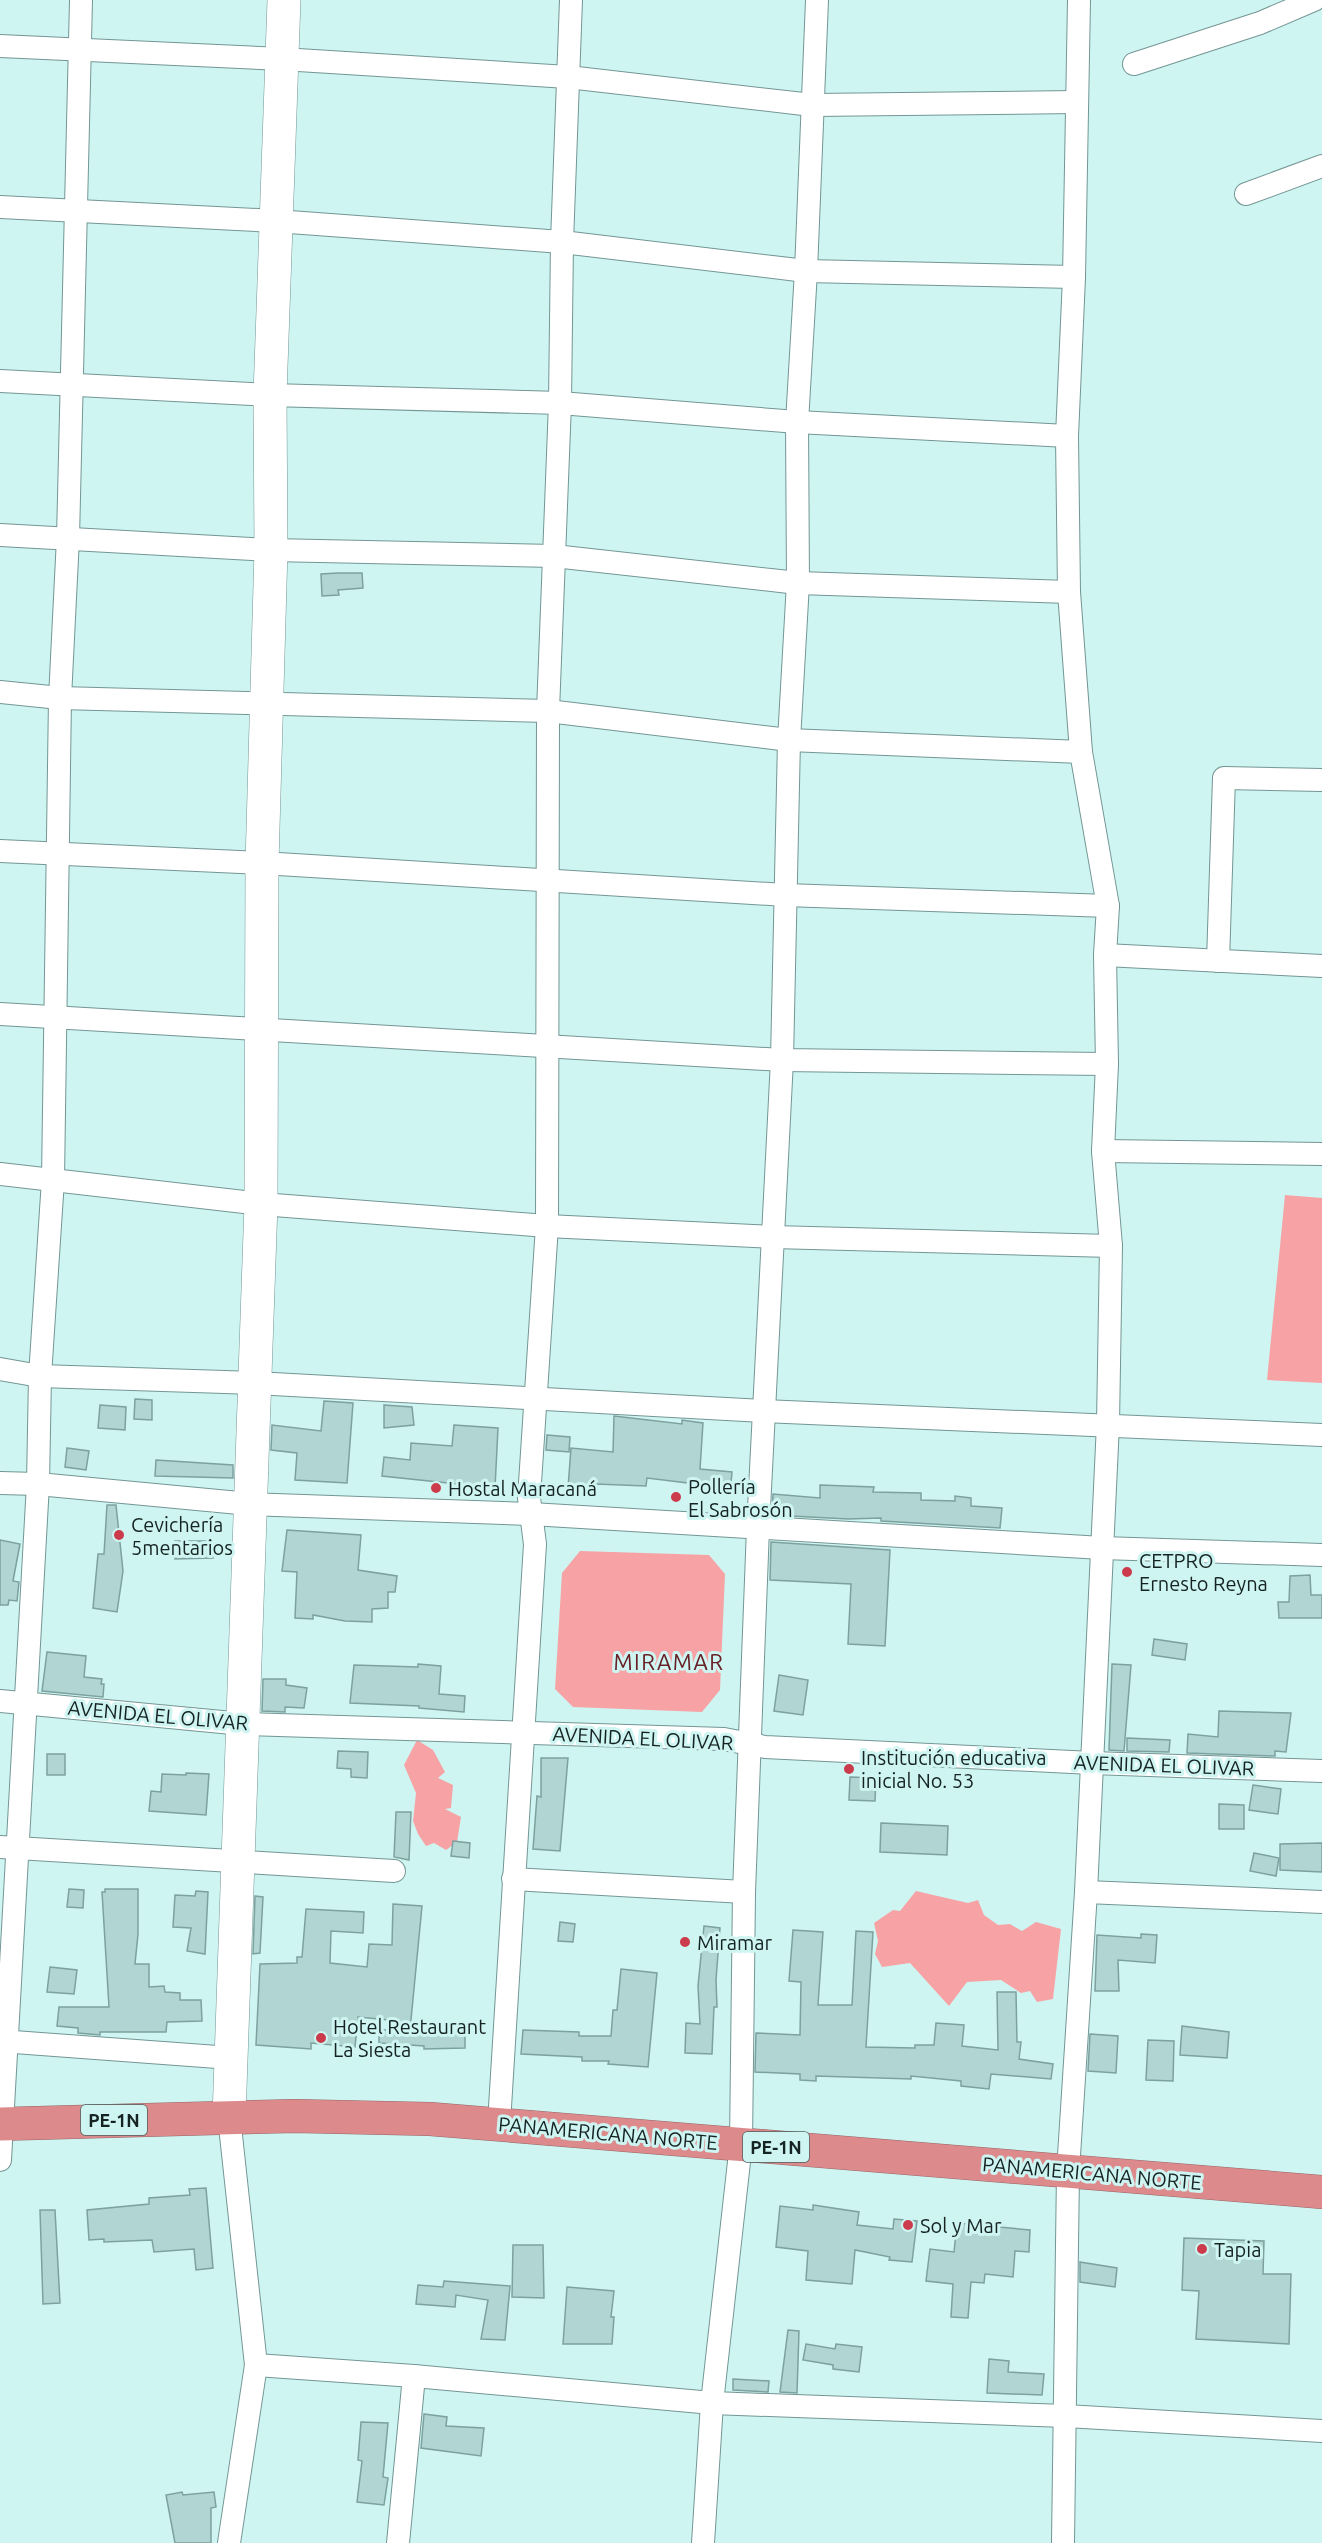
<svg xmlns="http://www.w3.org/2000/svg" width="1322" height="2543" font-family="Ubuntu,sans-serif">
  <rect width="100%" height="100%" fill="#cff5f2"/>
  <!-- green -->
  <g fill="#f7a3a5">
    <path d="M 1285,1195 L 1322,1198 L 1322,1383 L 1267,1380 Z"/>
    <path d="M 580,1551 L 709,1555 L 725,1574 L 720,1690 L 702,1712 L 573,1707 L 555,1689 L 562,1573 Z"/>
    <path d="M 417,1740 L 433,1750 L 445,1772 L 438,1778 L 453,1785 L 451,1808 L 445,1809 L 461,1817 L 457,1842 L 446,1850 L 434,1843 L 426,1846 L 418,1834 L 413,1821 L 416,1793 L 404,1765 Z"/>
    <path d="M 916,1891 L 968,1903 L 978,1900 L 984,1915 L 998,1925 L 1010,1924 L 1022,1931 L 1036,1922 L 1061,1929 L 1053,1999 L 1037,2002 L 1030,1991 L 1021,1993 L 1001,1980 L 967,1982 L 949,2006 L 910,1963 L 882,1967 L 875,1954 L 878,1941 L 874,1923 L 893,1910 L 900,1911 Z"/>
  </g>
  <!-- building -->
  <g fill="#b0d5d2" stroke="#7da19e" stroke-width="1.5">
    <path d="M 338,573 L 362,573 L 363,588 L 338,590 L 339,595 L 322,596 L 321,574 Z"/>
    <path d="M 135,1399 L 152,1400 L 152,1420 L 134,1419 Z"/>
    <path d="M 324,1401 L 353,1403 L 347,1483 L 295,1480 L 297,1453 L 271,1450 L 272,1425 L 321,1431 Z"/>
    <path d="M 100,1405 L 126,1407 L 125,1430 L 98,1428 Z"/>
    <path d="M 384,1405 L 412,1407 L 414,1425 L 384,1428 Z"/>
    <path d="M 614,1416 L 682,1424 L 682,1420 L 703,1423 L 700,1469 L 732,1472 L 730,1493 L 703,1491 L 704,1485 L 647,1478 L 646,1486 L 596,1484 L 596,1491 L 568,1488 L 571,1448 L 613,1452 Z"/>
    <path d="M 454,1425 L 498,1428 L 495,1488 L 382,1476 L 384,1457 L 410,1460 L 411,1443 L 452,1446 Z"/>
    <path d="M 547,1435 L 570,1437 L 569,1452 L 546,1450 Z"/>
    <path d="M 67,1448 L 89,1451 L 86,1470 L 65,1467 Z"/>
    <path d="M 156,1460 L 233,1465 L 233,1478 L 155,1476 Z"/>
    <path d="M 820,1485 L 874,1487 L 873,1492 L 921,1493 L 921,1500 L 955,1501 L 955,1496 L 971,1498 L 971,1506 L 1002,1508 L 1000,1528 L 881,1521 L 881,1518 L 848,1519 L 772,1515 L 773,1494 L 820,1498 Z"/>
    <path d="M 107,1505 L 116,1505 L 123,1571 L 117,1612 L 93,1608 L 98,1554 L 104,1554 Z"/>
    <path d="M 287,1530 L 361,1535 L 358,1570 L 397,1576 L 395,1592 L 388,1592 L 388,1608 L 372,1609 L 372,1622 L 345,1621 L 313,1615 L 313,1619 L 295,1618 L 297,1572 L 282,1571 Z"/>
    <path d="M 0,1540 L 20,1544 L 13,1581 L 19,1582 L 17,1601 L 9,1600 L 8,1605 L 0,1605 Z"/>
    <path d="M 175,1541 L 212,1541 L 213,1558 L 175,1559 Z"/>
    <path d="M 771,1542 L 890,1550 L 885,1646 L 848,1644 L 851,1584 L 770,1580 Z"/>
    <path d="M 1310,1575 L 1311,1595 L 1322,1595 L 1322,1618 L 1279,1618 L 1278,1602 L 1289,1602 L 1290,1576 Z"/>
    <path d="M 1154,1639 L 1187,1644 L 1185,1660 L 1152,1655 Z"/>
    <path d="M 47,1652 L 86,1656 L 84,1677 L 102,1679 L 101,1684 L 104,1684 L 103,1697 L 42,1691 Z"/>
    <path d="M 418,1664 L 441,1666 L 439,1694 L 465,1696 L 464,1712 L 419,1708 L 419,1706 L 350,1703 L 354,1665 L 418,1667 Z"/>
    <path d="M 1112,1664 L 1131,1665 L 1124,1751 L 1109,1750 Z"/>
    <path d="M 779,1675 L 808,1680 L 803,1715 L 774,1711 Z"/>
    <path d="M 263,1679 L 286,1679 L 286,1685 L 307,1688 L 304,1708 L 285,1707 L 285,1712 L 262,1711 Z"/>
    <path d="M 1219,1711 L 1291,1713 L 1286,1752 L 1275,1751 L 1275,1756 L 1187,1753 L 1188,1734 L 1218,1737 Z"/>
    <path d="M 1127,1738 L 1170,1740 L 1169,1752 L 1127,1751 Z"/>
    <path d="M 338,1751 L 368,1752 L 367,1778 L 351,1777 L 351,1769 L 337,1768 Z"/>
    <rect x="47" y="1754" width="18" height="21"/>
    <path d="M 541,1758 L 568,1758 L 560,1851 L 533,1849 L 537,1796 L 541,1797 Z"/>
    <path d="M 186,1773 L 209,1774 L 206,1815 L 149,1811 L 151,1791 L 161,1792 L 162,1774 L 186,1775 Z"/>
    <path d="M 850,1777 L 876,1778 L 875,1801 L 849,1800 Z"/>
    <path d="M 1253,1785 L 1281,1789 L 1278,1814 L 1249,1810 Z"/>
    <path d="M 1219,1804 L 1244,1805 L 1244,1829 L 1219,1829 Z"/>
    <path d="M 396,1812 L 411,1812 L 409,1860 L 394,1857 Z"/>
    <path d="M 881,1823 L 948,1826 L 947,1855 L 880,1852 Z"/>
    <path d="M 453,1841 L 470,1843 L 469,1858 L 451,1856 Z"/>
    <path d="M 1322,1843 L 1322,1872 L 1280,1870 L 1280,1844 Z"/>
    <path d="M 1254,1853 L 1279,1858 L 1276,1876 L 1250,1871 Z"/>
    <path d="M 69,1889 L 84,1890 L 83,1908 L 67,1907 Z"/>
    <path d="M 105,1889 L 138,1889 L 138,1934 L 135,1964 L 149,1964 L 149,1987 L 164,1986 L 165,1992 L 180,1993 L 180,2000 L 201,2000 L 202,2021 L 167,2022 L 166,2032 L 100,2032 L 100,2035 L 78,2033 L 78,2028 L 57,2026 L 59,2007 L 109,2007 L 102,1892 L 105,1892 Z"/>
    <path d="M 196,1891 L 208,1892 L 205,1954 L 187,1951 L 191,1928 L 173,1927 L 175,1895 L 195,1896 Z"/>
    <path d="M 255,1896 L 263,1897 L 260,1953 L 253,1954 Z"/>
    <path d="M 393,1904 L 422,1906 L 410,2030 L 465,2030 L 465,2048 L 424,2049 L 424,2046 L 379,2043 L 379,2030 L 388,2030 L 389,2020 L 358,2017 L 355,2047 L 311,2043 L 311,2049 L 256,2045 L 260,1964 L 297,1963 L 297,1957 L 302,1957 L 306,1909 L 364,1912 L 363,1933 L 331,1931 L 330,1963 L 367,1967 L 369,1944 L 392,1945 Z"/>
    <path d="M 560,1922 L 575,1924 L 573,1942 L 558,1941 Z"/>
    <path d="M 704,1926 L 720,1928 L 716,1980 L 717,2007 L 714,2007 L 712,2054 L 685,2053 L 686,2023 L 700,2024 L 698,1986 Z"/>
    <path d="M 793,1930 L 823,1932 L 818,2005 L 852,2005 L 856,1931 L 873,1932 L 866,2047 L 915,2048 L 915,2045 L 934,2045 L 936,2023 L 964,2025 L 962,2046 L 998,2050 L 997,1992 L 1016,1992 L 1017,2042 L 1021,2042 L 1019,2059 L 1053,2064 L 1051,2079 L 991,2074 L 989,2089 L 961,2086 L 961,2081 L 911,2076 L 911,2079 L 816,2076 L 816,2081 L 800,2080 L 800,2074 L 755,2072 L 756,2033 L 800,2035 L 801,1982 L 789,1981 Z"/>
    <path d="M 1141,1934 L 1157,1935 L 1155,1963 L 1118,1960 L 1119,1991 L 1095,1991 L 1097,1935 L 1141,1938 Z"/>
    <path d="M 50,1967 L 77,1970 L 74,1994 L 47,1992 Z"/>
    <path d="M 621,1969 L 657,1973 L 648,2067 L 608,2064 L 609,2061 L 582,2061 L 582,2057 L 521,2054 L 523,2030 L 579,2032 L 579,2036 L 611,2036 L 613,2010 L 617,2010 Z"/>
    <path d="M 1182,2026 L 1229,2032 L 1227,2058 L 1180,2055 Z"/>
    <path d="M 1090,2034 L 1118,2036 L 1116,2073 L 1088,2071 Z"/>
    <path d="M 1148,2040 L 1174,2041 L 1173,2081 L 1146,2080 Z"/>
    <path d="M 206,2188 L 213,2268 L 196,2270 L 194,2249 L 154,2252 L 152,2240 L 104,2242 L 104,2239 L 89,2240 L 87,2210 L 149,2204 L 149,2198 L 190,2195 L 189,2189 Z"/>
    <path d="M 813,2205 L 859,2212 L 857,2225 L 893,2229 L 894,2219 L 917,2221 L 912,2262 L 889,2260 L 890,2257 L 855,2250 L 852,2284 L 806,2280 L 808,2251 L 776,2247 L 780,2206 L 813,2210 Z"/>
    <path d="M 40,2210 L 55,2210 L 60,2303 L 43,2304 Z"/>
    <path d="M 957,2223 L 1030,2230 L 1029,2252 L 1015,2251 L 1013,2277 L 985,2274 L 984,2283 L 971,2282 L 968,2318 L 951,2317 L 953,2284 L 926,2281 L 930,2249 L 954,2252 Z"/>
    <path d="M 1184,2238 L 1264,2241 L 1263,2274 L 1291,2274 L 1289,2344 L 1196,2339 L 1199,2291 L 1182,2290 Z"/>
    <path d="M 513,2245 L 543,2245 L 544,2298 L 512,2297 Z"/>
    <path d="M 1080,2262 L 1117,2268 L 1115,2287 L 1080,2282 Z"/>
    <path d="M 444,2281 L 510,2286 L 505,2340 L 481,2339 L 488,2300 L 456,2295 L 455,2307 L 416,2304 L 418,2285 L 443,2287 Z"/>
    <path d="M 567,2287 L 614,2291 L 611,2317 L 614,2317 L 612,2344 L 563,2344 Z"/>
    <path d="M 788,2330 L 799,2331 L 797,2393 L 780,2392 Z"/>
    <path d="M 806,2344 L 835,2349 L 836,2344 L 862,2347 L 859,2372 L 833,2369 L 833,2365 L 803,2360 Z"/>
    <path d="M 989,2359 L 1009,2361 L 1008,2372 L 1044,2374 L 1042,2395 L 987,2393 Z"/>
    <path d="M 733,2379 L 769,2381 L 768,2392 L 733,2390 Z"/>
    <path d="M 424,2414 L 447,2417 L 446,2426 L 484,2428 L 481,2456 L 421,2448 Z"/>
    <path d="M 361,2422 L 388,2423 L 383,2477 L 388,2478 L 384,2505 L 357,2502 L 362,2461 L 358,2460 Z"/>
    <path d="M 182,2492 L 183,2495 L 214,2492 L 216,2507 L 211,2508 L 211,2543 L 175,2543 L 166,2495 Z"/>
  </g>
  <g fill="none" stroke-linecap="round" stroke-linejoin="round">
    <defs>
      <g id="street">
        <path d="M 1079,0 L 1074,277 L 1067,436 L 1069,592 L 1081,752"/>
        <path d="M 0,46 L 282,59 L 568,77 L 812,105 L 1077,102"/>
        <path d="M 1134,64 L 1260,23 L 1314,0"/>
        <path d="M 1246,194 L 1322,166"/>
        <path d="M 0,207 L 276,221 L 562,242 L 806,271 L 1074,277"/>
        <path d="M 0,381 L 270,395 L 560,403 L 797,422 L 1067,436"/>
        <path d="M 0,535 L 271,550 L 554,556 L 798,583 L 1069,592"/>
        <path d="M 0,692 L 60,698 L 548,711 L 789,740 L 1081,752 L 1108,906 L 1105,955 L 1107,1064 L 1103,1151 L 1111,1246 L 1108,1424 L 1086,1892 L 1068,2171 L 1063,2543"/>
        <path d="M 0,851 L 262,863 L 785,895 L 1108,906"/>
        <path d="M 1105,955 L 1322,966"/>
        <path d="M 1218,961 L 1224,778 L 1322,780"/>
        <path d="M 0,1014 L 782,1060 L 1107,1064"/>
        <path d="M 1103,1151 L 1322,1154"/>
        <path d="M 0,1174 L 261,1204 L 547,1226 L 773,1237 L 1111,1246"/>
        <path d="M 0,1369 L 40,1376 L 255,1383 L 763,1411 L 1322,1435"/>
        <path d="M 0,1483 L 38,1484 L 250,1504 L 531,1514 L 1102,1548 L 1322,1555"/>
        <path d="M 0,1701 L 243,1724 L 724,1739 L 765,1747 L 1092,1763 L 1322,1771"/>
        <path d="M 0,1847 L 394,1871"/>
        <path d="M 513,1879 L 744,1892"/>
        <path d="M 1086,1892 L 1322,1902"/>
        <path d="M 0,2041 L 231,2058"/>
        <path d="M 229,2117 L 256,2365 L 414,2376 L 712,2403 L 1066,2416 L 1322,2431"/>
        <path d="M 499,2123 L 535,1544 L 529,1498 L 547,1226 L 548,711 L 560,403 L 562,242 L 571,0"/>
        <path d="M 0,2160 L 38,1484 L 40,1376 L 53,1180 L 60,698 L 68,538 L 81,0"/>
        <path d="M 229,2543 L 256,2365"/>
        <path d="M 398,2543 L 414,2376"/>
        <path d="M 703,2543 L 712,2403 L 741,2144 L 744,1892 L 758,1528 L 782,1060 L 789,740 L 798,583 L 797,422 L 806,271 L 817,0"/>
      </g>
      <path id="secondary" d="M 229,2117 L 261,1204 L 262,863 L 271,550 L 270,395 L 284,0"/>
      <path id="highway" d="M 0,2124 L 295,2116 L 430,2119 L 1322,2192"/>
    </defs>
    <!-- street casing -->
    <use href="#street" stroke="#739694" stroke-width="24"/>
    <!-- secondary casing -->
    <use href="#secondary" stroke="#739694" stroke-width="34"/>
    <!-- highway casing -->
    <use href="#highway" stroke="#966667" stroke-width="34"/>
    <!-- street -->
    <use href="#street" stroke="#fff" stroke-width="22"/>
    <!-- secondary -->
    <use href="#secondary" stroke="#fff" stroke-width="33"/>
    <!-- highway -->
    <use href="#highway" stroke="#dc8a8c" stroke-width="33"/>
  </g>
  <!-- markers -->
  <g fill="#cb3b4c" stroke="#cff5f2" stroke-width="2">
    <circle cx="436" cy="1488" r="6"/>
    <circle cx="676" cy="1497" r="6"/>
    <circle cx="119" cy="1535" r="6"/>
    <circle cx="1127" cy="1572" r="6"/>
    <circle cx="849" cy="1769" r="6"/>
    <circle cx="685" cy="1942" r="6"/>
    <circle cx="321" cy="2038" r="6"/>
    <circle cx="908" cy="2225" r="6"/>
    <circle cx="1202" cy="2249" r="6"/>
  </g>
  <g text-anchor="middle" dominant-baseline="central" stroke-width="6" stroke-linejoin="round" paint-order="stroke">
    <!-- shield labels -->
    <g fill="#cff5f2" stroke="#4d6260" stroke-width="1.5">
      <rect x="81" y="2105" width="66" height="30" rx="4.5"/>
      <rect x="743" y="2132" width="66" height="30" rx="4.5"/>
    </g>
    <g font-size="18" font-weight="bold" fill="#152322">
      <text x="114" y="2120">PE-1N</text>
      <text x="776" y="2147">PE-1N</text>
    </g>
    <!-- poi labels -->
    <g font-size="20" fill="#152322" stroke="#cff5f2" text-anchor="start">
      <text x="688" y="1486">Pollería<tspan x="688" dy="23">El Sabrosón</tspan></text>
      <text x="448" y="1488">Hostal Maracaná</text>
      <text x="131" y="1524">Cevichería<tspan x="131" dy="23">5mentarios</tspan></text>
      <text x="1139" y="1560">CETPRO<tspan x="1139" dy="23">Ernesto Reyna</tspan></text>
      <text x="861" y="1757">Institución educativa<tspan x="861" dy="23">inicial No. 53</tspan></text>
      <text x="697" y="1942">Miramar</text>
      <text x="333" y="2026">Hotel Restaurant<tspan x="333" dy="23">La Siesta</tspan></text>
      <text x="920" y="2225">Sol y Mar</text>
      <text x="1214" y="2249">Tapia</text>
    </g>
    <!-- street labels -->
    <g font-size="20" fill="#152322" stroke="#cff5f2">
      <text transform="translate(158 1715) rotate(5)">AVENIDA EL OLIVAR</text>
      <text transform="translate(643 1738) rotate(3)">AVENIDA EL OLIVAR</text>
      <text transform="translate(1164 1765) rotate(2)">AVENIDA EL OLIVAR</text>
      <text transform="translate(608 2133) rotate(5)">PANAMERICANA NORTE</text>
      <text transform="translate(1092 2173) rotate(5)">PANAMERICANA NORTE</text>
    </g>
    <!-- quarter labels -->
    <g font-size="22" letter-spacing="1.5" fill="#662026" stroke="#cff5f2">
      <text x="669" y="1661">MIRAMAR</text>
    </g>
  </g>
</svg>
